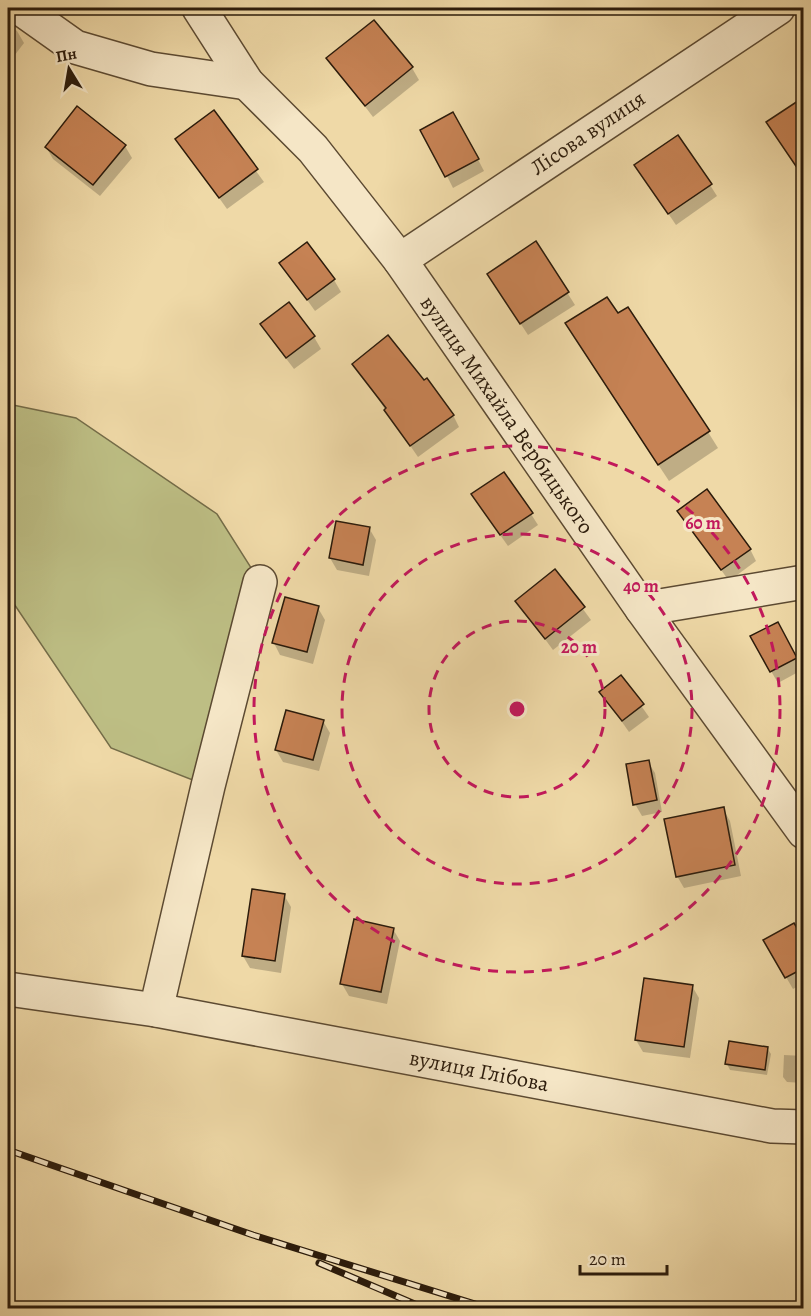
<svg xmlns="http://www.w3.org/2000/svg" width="811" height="1316" font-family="Alegreya,serif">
  <rect width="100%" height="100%" fill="#efd9a7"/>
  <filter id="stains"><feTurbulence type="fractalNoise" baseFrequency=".00333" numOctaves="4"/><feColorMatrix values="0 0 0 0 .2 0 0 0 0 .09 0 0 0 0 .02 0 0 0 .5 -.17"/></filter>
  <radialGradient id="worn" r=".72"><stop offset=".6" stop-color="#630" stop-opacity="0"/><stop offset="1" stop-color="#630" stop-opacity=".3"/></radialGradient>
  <!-- green -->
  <path fill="#bdbe84" stroke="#746c48" stroke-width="1.5" d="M 8,404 L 76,418 L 217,514 L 260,582 L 208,786 L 111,748 L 8,595 Z"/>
  <!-- shadow -->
  <g fill="#0003">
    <path d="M 8,24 L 17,31 L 24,43 L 8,64 Z"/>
    <path d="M 328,58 L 412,68 L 419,80 L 373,117 Z"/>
    <path d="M 213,112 L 264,182 L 227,209 L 177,139 Z"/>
    <path d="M 460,125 L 484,171 L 453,188 L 447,176 Z"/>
    <path d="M 125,146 L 132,158 L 100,196 L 53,159 L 46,147 Z"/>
    <path d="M 636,166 L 710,185 L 717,196 L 676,225 Z"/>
    <path d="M 536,243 L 575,305 L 528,335 L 496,286 Z"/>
    <path d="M 281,263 L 334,280 L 341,292 L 315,311 Z"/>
    <path d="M 269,336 L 314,337 L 321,349 L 294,369 Z"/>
    <path d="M 576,340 L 708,432 L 718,448 L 669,481 Z"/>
    <path d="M 354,364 L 453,415 L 459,427 L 418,457 Z"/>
    <path d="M 480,507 L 531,514 L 538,525 L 508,546 Z"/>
    <path d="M 679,511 L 750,549 L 756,561 L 729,581 Z"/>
    <path d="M 369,528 L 376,540 L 369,576 L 337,570 L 330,558 Z"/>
    <path d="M 555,571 L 591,620 L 553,650 L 517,601 Z"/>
    <path d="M 318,608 L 325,620 L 313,664 L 280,655 L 274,643 Z"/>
    <path d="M 784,635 L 802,670 L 778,683 L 771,671 Z"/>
    <path d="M 621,677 L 649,717 L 629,732 L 601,692 Z"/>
    <path d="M 323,721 L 330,733 L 319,771 L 283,762 L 276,750 Z"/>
    <path d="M 648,762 L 655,773 L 662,812 L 642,816 L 635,804 Z"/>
    <path d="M 723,809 L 730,821 L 741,876 L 684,888 L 677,876 Z"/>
    <path d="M 284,895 L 291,907 L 281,973 L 250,968 L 243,956 Z"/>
    <path d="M 393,929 L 400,941 L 387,1004 L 349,996 L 342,984 Z"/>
    <path d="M 765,941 L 804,943 L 804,983 L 793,989 Z"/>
    <path d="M 692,986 L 699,998 L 690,1058 L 643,1052 L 636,1040 Z"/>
    <path d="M 767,1048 L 771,1054 L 767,1075 L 730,1070 L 727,1064 Z"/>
    <path d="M 784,1055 L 804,1056 L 804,1083 L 787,1082 L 783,1077 Z"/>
  </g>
  <!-- building -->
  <g fill="#c68254" stroke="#2b1b0b" stroke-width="1.5">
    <path d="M 374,20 L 413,67 L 365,106 L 326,58 Z"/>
    <path d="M 804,97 L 804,178 L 766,122 Z"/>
    <path d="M 77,106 L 126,145 L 93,185 L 45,147 Z"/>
    <path d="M 214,110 L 258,169 L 219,198 L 175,139 Z"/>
    <path d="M 453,112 L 479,159 L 445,177 L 420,130 Z"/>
    <path d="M 678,135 L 712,184 L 668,214 L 634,165 Z"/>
    <path d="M 536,241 L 569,292 L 520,324 L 487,274 Z"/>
    <path d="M 307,242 L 335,279 L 307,300 L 279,263 Z"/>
    <path d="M 607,297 L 618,313 L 628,307 L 710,431 L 658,465 L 565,323 Z"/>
    <path d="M 289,302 L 315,336 L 286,358 L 260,324 Z"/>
    <path d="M 388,335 L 424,380 L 427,378 L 454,415 L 410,446 L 384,410 L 386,408 L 352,364 Z"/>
    <path d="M 504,472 L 533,513 L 500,535 L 471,494 Z"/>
    <path d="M 707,489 L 751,549 L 721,570 L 677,511 Z"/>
    <path d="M 336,521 L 370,527 L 363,565 L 329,558 Z"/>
    <path d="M 555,569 L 585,607 L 545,639 L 515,601 Z"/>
    <path d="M 285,597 L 319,606 L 307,652 L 272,643 Z"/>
    <path d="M 778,622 L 797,658 L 770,672 L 750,636 Z"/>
    <path d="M 621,675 L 644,704 L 622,721 L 599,692 Z"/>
    <path d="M 286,710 L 324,720 L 313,760 L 275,750 Z"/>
    <path d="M 649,760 L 657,800 L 633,805 L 626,764 Z"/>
    <path d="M 724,807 L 735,865 L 676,877 L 664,819 Z"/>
    <path d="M 252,889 L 285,894 L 275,961 L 242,956 Z"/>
    <path d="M 354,919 L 394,928 L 381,992 L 340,984 Z"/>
    <path d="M 794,923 L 804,940 L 804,968 L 785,978 L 763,940 Z"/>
    <path d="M 644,978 L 693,985 L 684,1047 L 635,1040 Z"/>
    <path d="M 729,1041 L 768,1047 L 765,1070 L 725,1064 Z"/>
  </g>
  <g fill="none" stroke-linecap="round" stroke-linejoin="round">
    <defs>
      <g id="minor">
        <path d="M 20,8 L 75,47 L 151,69 L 247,83"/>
        <path d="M 199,8 L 247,83 L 313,149 L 400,260 L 642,609 L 804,832"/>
        <path d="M 400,260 L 778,8"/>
        <path d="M 642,609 L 804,582"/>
        <path d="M 8,989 L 156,1010 L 772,1126 L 804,1127"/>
        <path d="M 156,1010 L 208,786 L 260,582"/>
      </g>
    </defs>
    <!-- minor casing -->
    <use href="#minor" stroke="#5c4a32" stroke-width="36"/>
    <!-- minor -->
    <use href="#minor" stroke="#f5e6c6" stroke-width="33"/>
    <defs>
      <g id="rail">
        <path d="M 8,1150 L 253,1235 L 488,1308"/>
        <path d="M 319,1263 L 424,1308"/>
      </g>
    </defs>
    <!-- rail casing -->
    <use href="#rail" stroke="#2b1b0b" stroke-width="7"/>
    <!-- rail -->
    <use href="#rail" stroke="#f5e6c6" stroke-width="4.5" stroke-dasharray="14" stroke-linecap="butt"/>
  </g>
  <!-- distance rings -->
  <g fill="none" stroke="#c2185b" stroke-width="3" stroke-dasharray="10 8">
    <circle cx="517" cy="709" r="88"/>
    <circle cx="517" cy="709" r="175"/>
    <circle cx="517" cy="709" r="263"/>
  </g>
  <g text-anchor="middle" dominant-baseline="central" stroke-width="6" stroke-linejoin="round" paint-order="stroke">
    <!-- street labels -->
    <g font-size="22" fill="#2b1b0b" stroke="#f5e6c6">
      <text transform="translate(588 133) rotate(-34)">Лісова вулиця</text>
      <text transform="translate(507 415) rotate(55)">вулиця Михайла Вербицького</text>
      <text transform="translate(479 1071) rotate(11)">вулиця Глібова</text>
    </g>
  </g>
  <circle cx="517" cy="709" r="9" fill="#c2185b" stroke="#f5e6c6" stroke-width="3"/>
  <g font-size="18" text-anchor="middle" font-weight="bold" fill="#c2185b" stroke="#f5e6c6" stroke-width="6" stroke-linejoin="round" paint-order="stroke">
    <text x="703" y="529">60 m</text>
    <text x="641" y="592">40 m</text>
    <text x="579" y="653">20 m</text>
  </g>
  <!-- margin -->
  <rect width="811" height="1316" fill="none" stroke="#efd9a7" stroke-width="30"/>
  <rect x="9" y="9" width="793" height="1298" fill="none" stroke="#2b1b0b" stroke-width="3"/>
  <rect x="15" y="15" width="781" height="1286" fill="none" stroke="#2b1b0b" stroke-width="1.5"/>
  <!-- north arrow -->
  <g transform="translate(69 69) rotate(349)" stroke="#f5e6c6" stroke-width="4.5" paint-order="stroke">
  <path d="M0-4.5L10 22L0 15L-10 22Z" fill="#2b1b0b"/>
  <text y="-9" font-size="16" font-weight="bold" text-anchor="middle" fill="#2b1b0b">Пн</text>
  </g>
  <!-- scale -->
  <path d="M580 1265v9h87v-9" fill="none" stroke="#2b1b0b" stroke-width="3"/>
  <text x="589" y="1265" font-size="18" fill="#2b1b0b" stroke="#f5e6c6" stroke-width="4.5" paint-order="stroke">20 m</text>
  <rect width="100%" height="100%" filter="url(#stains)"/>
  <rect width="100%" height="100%" fill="url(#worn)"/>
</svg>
